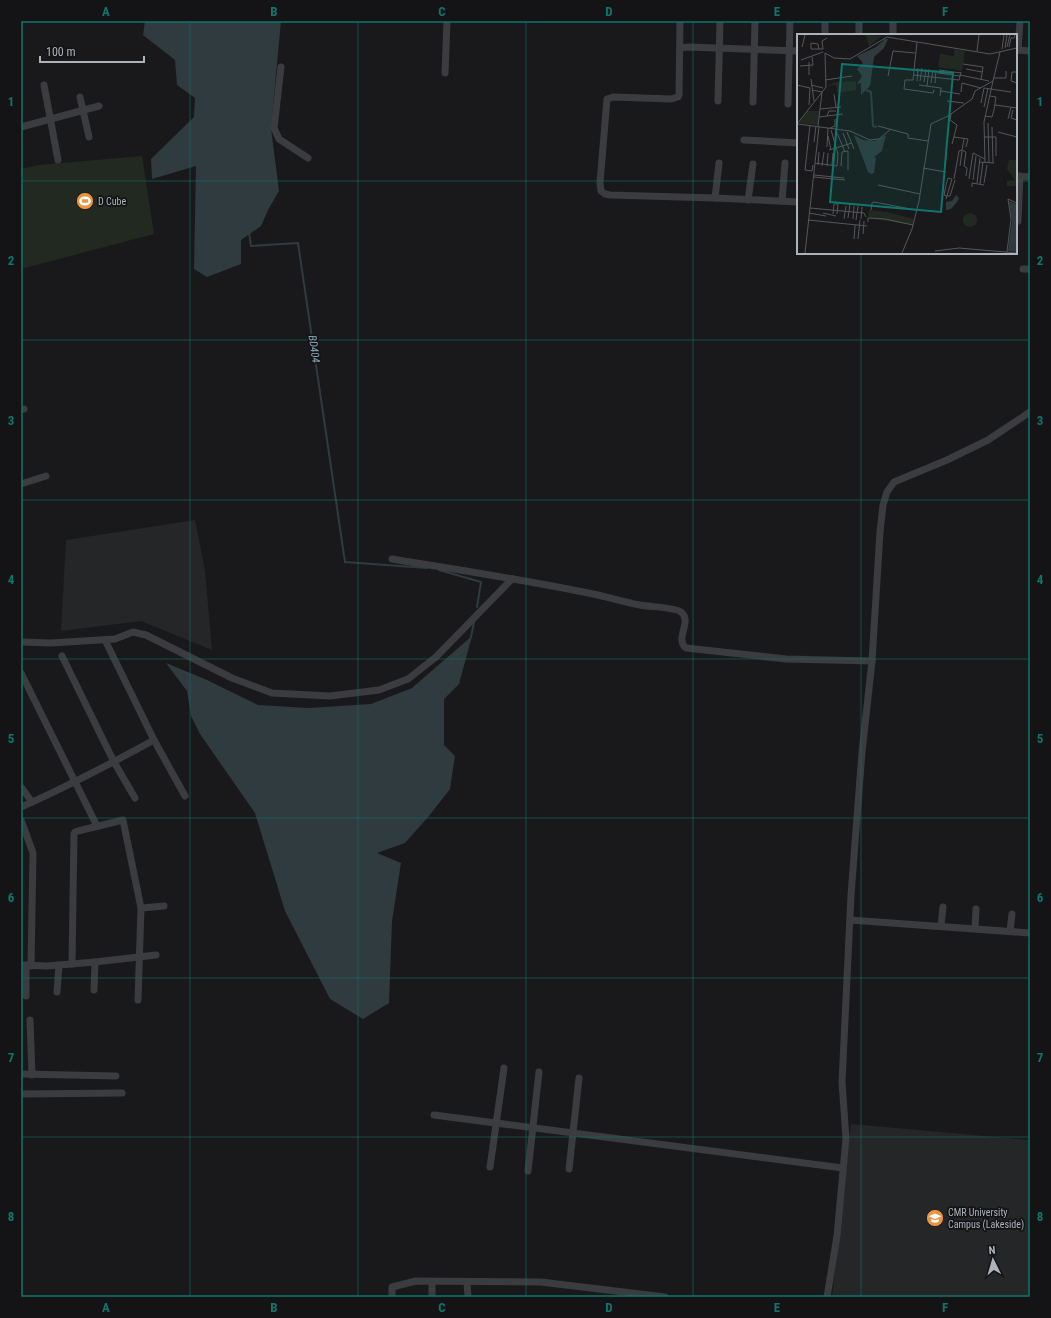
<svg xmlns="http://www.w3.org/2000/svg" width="1051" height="1318" font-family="'Roboto Condensed',sans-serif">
  <rect width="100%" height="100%" fill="#19191b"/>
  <!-- built -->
  <g fill="#252628">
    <path d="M 195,520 L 205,571 L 212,650 L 141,621 L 61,631 L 66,540 Z"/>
    <path d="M 851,1124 L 1030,1140 L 1030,1297 L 832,1297 Z"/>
  </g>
  <!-- green -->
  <path fill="#212921" d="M 142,156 L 154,234 L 21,269 L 21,169 L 38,165 Z"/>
  <!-- water -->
  <g fill="#2f3b3f">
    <path d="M 145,21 L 281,21 L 271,128 L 279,191 L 268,210 L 261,226 L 241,240 L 241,264 L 207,277 L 194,269 L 196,166 L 152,179 L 151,159 L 194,117 L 195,98 L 177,85 L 175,60 L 143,35 Z"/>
    <path d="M 472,636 L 459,684 L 444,699 L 444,745 L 455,756 L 450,789 L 429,816 L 405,843 L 377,853 L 401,863 L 392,921 L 389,1003 L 363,1019 L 330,999 L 285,911 L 255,813 L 200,734 L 191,716 L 187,691 L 166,663 L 207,680 L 258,705 L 309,708 L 371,704 L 412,688 Z"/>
  </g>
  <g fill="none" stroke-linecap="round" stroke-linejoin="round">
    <!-- stream -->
    <g stroke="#2f3b3f" stroke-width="2">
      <path d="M 249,232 L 251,246 L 298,243 L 345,562 L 427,568"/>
      <path d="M 439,570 L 481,582 L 477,607"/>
      <path d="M 471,637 L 474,622"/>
    </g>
    <!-- minor -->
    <g stroke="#3a3c40" stroke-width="7">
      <path d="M 680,21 L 679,95 L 678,97 L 671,99 L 613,97 L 607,99 L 600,183 L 601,191 L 605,194 L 610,195 L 715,198 L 798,202"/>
      <path d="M 825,35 L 825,21"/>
      <path d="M 859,35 L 859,21"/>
      <path d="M 893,35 L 893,21"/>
      <path d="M 680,48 L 689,47 L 798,51"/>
      <path d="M 1016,50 L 1030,51"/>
      <path d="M 1018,50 L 1020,21"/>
      <path d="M 281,67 L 274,128 L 279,139 L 308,158"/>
      <path d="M 445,73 L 447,21"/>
      <path d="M 44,85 L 58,160"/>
      <path d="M 80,97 L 89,137"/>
      <path d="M 718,101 L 720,21"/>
      <path d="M 753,102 L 755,21"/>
      <path d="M 788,104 L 790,21"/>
      <path d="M 21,127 L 99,106"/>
      <path d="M 744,140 L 798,143"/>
      <path d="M 1016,176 L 1030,177"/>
      <path d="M 715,198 L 719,163"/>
      <path d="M 748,200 L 753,164"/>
      <path d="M 782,201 L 785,163"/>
      <path d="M 1018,221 L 1020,176"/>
      <path d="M 1023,269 L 1030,269"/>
      <path d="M 21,410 L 24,409"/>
      <path d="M 21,484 L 46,476"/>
      <path d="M 392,559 C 459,570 526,580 593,594 C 608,597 624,602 640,605 C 649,607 675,607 681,612 C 693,621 674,639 686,648 L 786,659 L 872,661"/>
      <path d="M 105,640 L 154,740 L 185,796"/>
      <path d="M 21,642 L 51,643 L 115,639 L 133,632 L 146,635 L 232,678 L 272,693 L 330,696 L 379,690 L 408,679 L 436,657 L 512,579"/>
      <path d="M 62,656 L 114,762 L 135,798"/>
      <path d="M 21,673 L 97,826"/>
      <path d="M 21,787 L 32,802"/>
      <path d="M 21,807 C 67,787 110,764 154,740"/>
      <path d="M 21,820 L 33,853 L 31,966"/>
      <path d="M 141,908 L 164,906"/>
      <path d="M 850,920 L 1030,933"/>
      <path d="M 941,926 L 943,907"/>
      <path d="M 975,928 L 976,909"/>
      <path d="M 1010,931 L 1012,914"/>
      <path d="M 72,964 L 74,834 L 75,832 L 78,831 L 123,820 L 141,908 L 138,1000"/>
      <path d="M 21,965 L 47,966 L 95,962 L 156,955"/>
      <path d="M 26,965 L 26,996"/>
      <path d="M 94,990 L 95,962"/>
      <path d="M 57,992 L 59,965"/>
      <path d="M 30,1020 L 32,1075"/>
      <path d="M 21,1074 L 116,1076"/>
      <path d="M 21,1094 L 122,1093"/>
      <path d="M 434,1115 L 843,1168"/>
      <path d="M 490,1167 L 504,1068"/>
      <path d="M 569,1169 L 579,1078"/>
      <path d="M 528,1171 L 539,1072"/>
      <path d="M 432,1282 L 432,1297"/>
      <path d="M 467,1282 L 468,1297"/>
      <path d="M 392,1297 L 392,1287 L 416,1281 L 541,1282 L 665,1297"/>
      <path d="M 827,1297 L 837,1236 L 846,1138 L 842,1082 L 851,895 L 862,752 L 872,661 L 880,532 L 883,505 L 887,492 L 894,482 L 947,460 L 988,440 L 1030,412"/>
    </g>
  </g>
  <!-- grid -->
  <path fill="none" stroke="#0f766e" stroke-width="1" stroke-opacity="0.55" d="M 190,21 L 190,1297M 358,21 L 358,1297M 526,21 L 526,1297M 693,21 L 693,1297M 861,21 L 861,35M 21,181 L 798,181M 1016,181 L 1030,181M 861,253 L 861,1297M 21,340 L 1030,340M 21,500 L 1030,500M 21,659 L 1030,659M 21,818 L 1030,818M 21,978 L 1030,978M 21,1137 L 1030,1137"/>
  <!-- icons -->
  <defs>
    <symbol id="stadium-disc" viewBox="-11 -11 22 22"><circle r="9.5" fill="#eb9541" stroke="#141416"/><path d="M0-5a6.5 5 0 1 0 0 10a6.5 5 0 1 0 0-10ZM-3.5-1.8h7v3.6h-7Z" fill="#fff"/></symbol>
    <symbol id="university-disc" viewBox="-11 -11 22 22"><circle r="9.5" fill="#eb9541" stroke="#141416"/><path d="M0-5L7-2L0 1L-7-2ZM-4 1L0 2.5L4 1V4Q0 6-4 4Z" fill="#fff"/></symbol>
  </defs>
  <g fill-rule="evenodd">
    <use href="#stadium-disc" x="75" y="191" width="20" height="20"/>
    <use href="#university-disc" x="925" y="1208" width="20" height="20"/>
  </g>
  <g text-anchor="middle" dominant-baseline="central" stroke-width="3.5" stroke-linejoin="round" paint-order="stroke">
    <!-- poi labels -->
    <g font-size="10" fill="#acb3ba" stroke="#141416" text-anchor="start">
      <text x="98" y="201">D Cube</text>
      <text x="948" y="1212">CMR University<tspan x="948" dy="12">Campus (Lakeside)</tspan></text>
    </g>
    <!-- water labels -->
    <g font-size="11" font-style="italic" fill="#85a6b3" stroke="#141416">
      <text transform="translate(314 349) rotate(82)">BD404</text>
    </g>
  </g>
  <!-- overview -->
  <g transform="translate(797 34)">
    <rect width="220" height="220" fill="#19191b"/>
    <path d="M 69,1 L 85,2 L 72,12 ZM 157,15 L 168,17 L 165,37 L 141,33 L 143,20 L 157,22 ZM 59,47 L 59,56 L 40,59 L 39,51 L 30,52 L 39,48 ZM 10,77 L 22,77 L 21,91 L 2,89 ZM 212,126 L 220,126 L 220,167 L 219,152 L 210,152 L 210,147 L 218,146 L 210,135 ZM 72,176 L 90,178 L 117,185 L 115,191 L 71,184 ZM166 186a7 7 0 1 1 14 0a7 7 0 1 1-14 0Z" fill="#212921"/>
    <path d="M 88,5 L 91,5 L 87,14 L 77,23 L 73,52 L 64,61 L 64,49 L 60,50 L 65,42 L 60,35 L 66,29 L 60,22 L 79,13 ZM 57,101 L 66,106 L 78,107 L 89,101 L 85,117 L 77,123 L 79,124 L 77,139 L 74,140 L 71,138 ZM 159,161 L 162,164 L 160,168 L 154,175 L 149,176 L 149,168 L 155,167 ZM 212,167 L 220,170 L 220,218 L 211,217 L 215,187 Z" fill="#2f3b3f"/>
    <path fill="none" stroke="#2f3b3f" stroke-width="2" d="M 69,56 L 74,58 L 76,92 L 80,93"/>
    <path fill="none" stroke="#54575b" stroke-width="1" d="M 120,8 L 116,46 L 108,46 L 107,55 L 136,59 L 137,56M 5,13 L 8,1M 210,13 L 213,1M 212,13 L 214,4 L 217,4 L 218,1M 208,14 L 210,1M 22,15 L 21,10 L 14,9 L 14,15 L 26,15M 26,15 L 25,7 L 30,4M 205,15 L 207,1M 180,17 L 182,1M 4,26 L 26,18M 166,30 L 186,33 L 184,46M 3,32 L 16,31 L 15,23M 169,35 L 185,38M 142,36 L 164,39M 220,38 L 215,38 L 214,47 L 220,49M 141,39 L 163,42M 12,41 L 12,28M 116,41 L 162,46 L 164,38M 163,41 L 192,47M 91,42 L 96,17 L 118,19M 197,44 L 209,44 L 209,37M 14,45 L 17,67M 28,46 L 55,42M 120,47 L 121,34M 123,47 L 125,34M 127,48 L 129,35M 134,49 L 136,36M 138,49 L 139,36M 0,51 L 13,54M 14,51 L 26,54M 122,51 L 144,54 L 143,62M 130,52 L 132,35M 15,56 L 25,58 L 21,92M 144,57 L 163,60M 164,58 L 165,49 L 184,54M 37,60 L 39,74M 150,67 L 167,69M 184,69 L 187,54 L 214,58M 12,71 L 13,54M 198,71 L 220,74M 187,73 L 191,54M 23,75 L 44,73M 216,76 L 214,84 L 220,86M 154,80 L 153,86 L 160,91 L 155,110M 30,82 L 32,77 L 39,77M 188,82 L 195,83 L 197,76 L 199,63 L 193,62M 22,83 L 46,80M 211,85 L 214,73M 191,89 L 192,129M 0,90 L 29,53 L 28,19 L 37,24 L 53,25 L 90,3 L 193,20 L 220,14M 1,90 L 53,97 L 73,106 L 82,105 L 94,95M 13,91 L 8,136 L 15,137 L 16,131M 81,92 L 111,100 L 111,104 L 131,107M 195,93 L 196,129M 33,94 L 38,92 L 38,85M 34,96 L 41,120 L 40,132M 50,98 L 57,115M 201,98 L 220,103M 40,99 L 48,118M 46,99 L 52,115M 31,102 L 34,116M 157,103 L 171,105 L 169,113M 187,103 L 199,103 L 199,122M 17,108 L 19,92M 30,113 L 31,94M 32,116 L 55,109M 165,116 L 169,118 L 167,132 L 170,134 L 169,142M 182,128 L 197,129M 188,128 L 187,88 L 196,47M 18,129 L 40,132M 21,131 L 22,118M 35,131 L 36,119M 25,132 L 27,118M 30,132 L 31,119M 44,132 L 45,118 L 51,117 L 51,136M 163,132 L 165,117M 126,134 L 149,138M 17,141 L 47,144M 17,143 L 48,146M 157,145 L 162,117 L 165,116 L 167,105M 172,145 L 176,119 L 188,125M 176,146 L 179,122M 180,149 L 183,124M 187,149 L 190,131M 183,150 L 186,128M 81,151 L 123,160M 175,153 L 175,149 L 187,151M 150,162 L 147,161 L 149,151 L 151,144 L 155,145M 150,162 L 153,162 L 158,146M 149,165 L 155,145M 13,174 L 67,179 L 69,183M 74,176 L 75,169 L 77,168 L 119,176M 12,179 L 29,182M 26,179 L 39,182M 36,180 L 37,170 L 41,170 L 40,180M 51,184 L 53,170M 47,185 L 49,172M 56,185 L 57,172M 64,185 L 65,173M 11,186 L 70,192M 59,186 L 61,172M 71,188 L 71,184 L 88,185 L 116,191M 66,200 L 67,187M 57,205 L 58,191M 61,205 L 63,186M 138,217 L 162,214 L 220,219M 210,218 L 214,185 L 211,165 L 220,169M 8,219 L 22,93M 105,219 L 115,195 L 122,167 L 134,90 L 151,82 L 175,65 L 178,57 L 196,47 L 203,18"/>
    <path fill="#0f766e" fill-opacity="0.15" stroke="#0f766e" stroke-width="2" d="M 45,30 L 156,39 L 144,178 L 33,168 Z"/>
    <rect width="220" height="220" fill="none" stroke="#acb3ba" stroke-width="2"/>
  </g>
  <!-- border -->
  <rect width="1051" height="1318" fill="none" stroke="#141416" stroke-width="44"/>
  <!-- north arrow -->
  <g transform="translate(993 1260) rotate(355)" stroke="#141416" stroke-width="3" paint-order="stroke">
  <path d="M0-3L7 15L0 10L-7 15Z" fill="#acb3ba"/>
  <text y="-6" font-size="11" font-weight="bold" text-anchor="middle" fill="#acb3ba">N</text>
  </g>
  <!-- scale -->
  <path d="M40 56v6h104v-6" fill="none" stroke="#acb3ba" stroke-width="2"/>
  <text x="46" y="56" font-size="12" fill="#acb3ba" stroke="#141416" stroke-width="3" paint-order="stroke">100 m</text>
  <rect x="22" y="22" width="1007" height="1274" fill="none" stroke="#0f766e" stroke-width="1.5"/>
  <g font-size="13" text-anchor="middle" font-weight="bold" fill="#0f766e">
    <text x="106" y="16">A</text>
    <text x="274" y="16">B</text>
    <text x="442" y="16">C</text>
    <text x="609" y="16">D</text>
    <text x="777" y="16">E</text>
    <text x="945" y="16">F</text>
    <text x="11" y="106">1</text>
    <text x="1040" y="106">1</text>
    <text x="11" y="265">2</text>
    <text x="1040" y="265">2</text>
    <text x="11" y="425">3</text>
    <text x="1040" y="425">3</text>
    <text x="11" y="584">4</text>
    <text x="1040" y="584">4</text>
    <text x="11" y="743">5</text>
    <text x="1040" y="743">5</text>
    <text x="11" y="902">6</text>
    <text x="1040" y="902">6</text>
    <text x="11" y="1062">7</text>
    <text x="1040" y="1062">7</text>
    <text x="11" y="1221">8</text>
    <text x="1040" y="1221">8</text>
    <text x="106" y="1312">A</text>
    <text x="274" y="1312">B</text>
    <text x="442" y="1312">C</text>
    <text x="609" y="1312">D</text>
    <text x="777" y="1312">E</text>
    <text x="945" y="1312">F</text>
  </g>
</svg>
